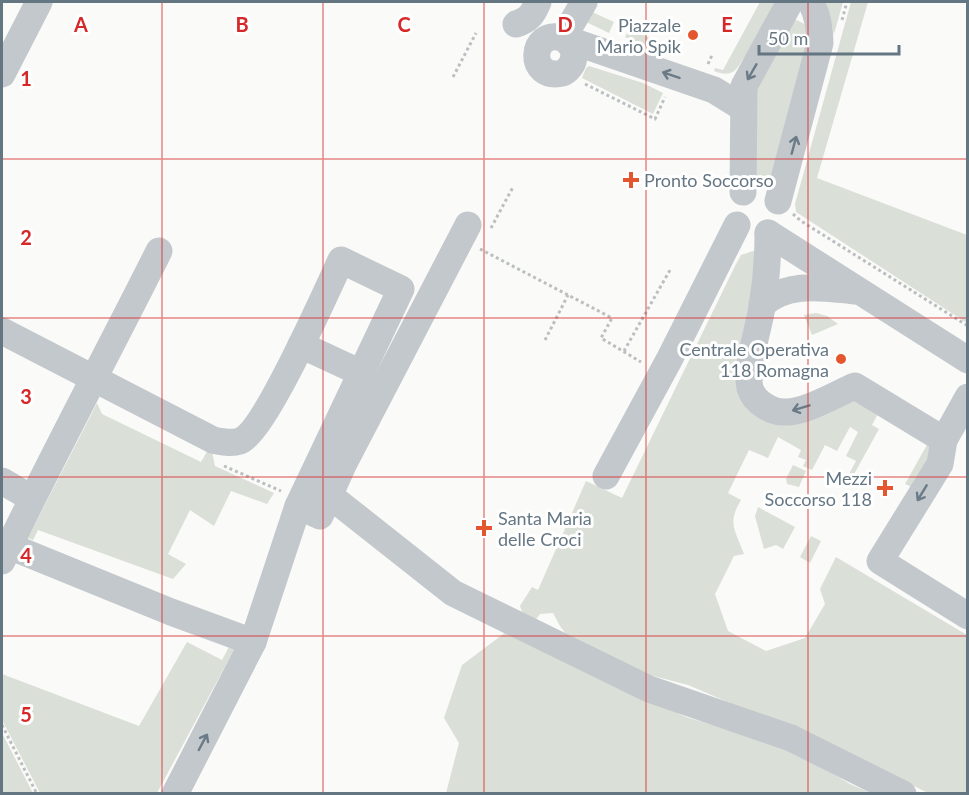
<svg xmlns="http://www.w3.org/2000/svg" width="969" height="795" font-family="Lato,sans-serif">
  <rect width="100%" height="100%" fill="#fafaf8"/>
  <!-- green -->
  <g fill="#dadfd7">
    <path d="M 760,2 L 780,2 L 749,61 L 743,59 C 735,73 730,77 714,71 L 715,68 L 723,70 Z"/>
    <path d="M 826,2 L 843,2 L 834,34 Z"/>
    <path d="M 851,2 L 868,2 L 817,178 L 967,235 L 967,323 L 796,212 L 795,204 Z"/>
    <path d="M 590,11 L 614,22 L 609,33 L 584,21 Z"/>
    <path d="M 797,20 L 808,26 L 805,60 L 769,183 L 752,179 L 754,92 L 789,22 Z"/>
    <path d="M 629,29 L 657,41 L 654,49 L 625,37 Z"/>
    <path d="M 589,66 L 643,83 L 663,93 L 653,114 L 582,78 L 586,68 Z"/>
    <path d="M 753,251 L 760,252 L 747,406 L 857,399 L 879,412 L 872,425 L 879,429 L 853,476 L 849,474 L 856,461 L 846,456 L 858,432 L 850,427 L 837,451 L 825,445 L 812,470 L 803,466 L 806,460 L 798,457 L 801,450 L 778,437 L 768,458 L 749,450 L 728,493 L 741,500 C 727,523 735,530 744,554 L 734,556 L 715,594 L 728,631 L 766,651 L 805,638 L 825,604 L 820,589 L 836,557 L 967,635 L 967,793 L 928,793 L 838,748 L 751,712 L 688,685 L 638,672 L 569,638 L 560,626 L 553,613 L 540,614 L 534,622 L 524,617 L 520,606 L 532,587 L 538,590 L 586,481 L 622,498 L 736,264 L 741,255 Z"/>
    <path d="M 816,313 L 827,316 L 838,324 L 812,335 L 804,315 Z"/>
    <path d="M 97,403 L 102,414 L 201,462 L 208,450 L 212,451 L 215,466 L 274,493 L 267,504 L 231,491 L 214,526 L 190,510 L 168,554 L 186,564 L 173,579 L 38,530 L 33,540 L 28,538 Z"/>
    <path d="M 928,443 L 931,446 L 931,456 L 914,488 L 905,484 Z"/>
    <path d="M 793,465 L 806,471 L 799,487 L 787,484 L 786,479 Z"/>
    <path d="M 758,507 L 795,527 L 783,549 L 776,545 L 764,549 L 755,516 Z"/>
    <path d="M 811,536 L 821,541 L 810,563 L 800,557 Z"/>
    <path d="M 506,632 L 686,717 L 792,749 L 850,784 L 871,793 L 446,793 L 459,743 L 444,718 L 462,665 Z"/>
    <path d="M 232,641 L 237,644 L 157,793 L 40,793 L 2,720 L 2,674 L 139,726 L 187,642 L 222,660 Z"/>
    <path d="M 2,733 L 33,793 L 2,793 Z"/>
  </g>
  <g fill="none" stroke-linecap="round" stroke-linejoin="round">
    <!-- path -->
    <g stroke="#bbbfc2" stroke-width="3" stroke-dasharray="3 3" stroke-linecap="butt">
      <path d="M 842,20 L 847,2"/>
      <path d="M 619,33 L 627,19"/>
      <path d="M 663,50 L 669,38"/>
      <path d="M 708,64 L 712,55"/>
      <path d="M 453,77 L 476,33"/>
      <path d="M 585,84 L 655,119 L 665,97"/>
      <path d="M 793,214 L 801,221 L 968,326"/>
      <path d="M 491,228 L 513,187"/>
      <path d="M 480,249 L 612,318 L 601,338 L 641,362"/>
      <path d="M 545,340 L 568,295"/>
      <path d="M 624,351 L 670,270"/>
      <path d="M 224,466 L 281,491"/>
      <path d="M 2,725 L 37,794"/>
    </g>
    <!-- minor -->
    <g stroke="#c3c8cc" stroke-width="27">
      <path d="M 516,24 C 529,20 533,14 538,2"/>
      <path d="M 563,38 C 578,48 577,64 563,73 C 527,82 529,28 563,38 L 714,90 L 743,108"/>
      <path d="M 563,38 L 584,2"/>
      <path d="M 2,74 L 39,2"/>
      <path d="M 743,192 L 744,86 L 790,2"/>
      <path d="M 778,201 L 820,43 C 820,28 818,16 811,2"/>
      <path d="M 768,233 C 768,257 766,283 762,307 C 759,328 745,369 750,388 C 754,402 772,413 786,412 C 806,412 836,394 855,386 L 944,440 L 968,397"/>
      <path d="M 768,233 L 968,360"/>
      <path d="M 762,305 C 787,281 823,288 855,291"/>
      <path d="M 2,331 L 213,440 C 222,442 231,444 240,441 C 265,431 327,290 341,260 L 401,289 L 298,506"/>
      <path d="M 301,345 L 361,373"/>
      <path d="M 944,440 L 940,464 L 880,561 L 968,616"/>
      <path d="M 606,476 L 669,360 L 737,225"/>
      <path d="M 2,481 L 31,498"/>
      <path d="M 329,495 L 453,593 L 649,689 L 791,738 L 903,794"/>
      <path d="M 9,546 L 171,612 L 253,642 L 298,506 L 320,516 L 344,463 L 468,225"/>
      <path d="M 2,561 C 52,456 107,355 159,251"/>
      <path d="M 175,794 L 253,642"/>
    </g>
  </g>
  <!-- one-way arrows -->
  <defs><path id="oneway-shaft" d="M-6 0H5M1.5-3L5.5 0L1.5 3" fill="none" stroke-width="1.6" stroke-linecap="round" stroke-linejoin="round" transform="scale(1.5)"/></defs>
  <g stroke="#6a7a87">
    <use href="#oneway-shaft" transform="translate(752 72) rotate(120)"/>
    <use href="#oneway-shaft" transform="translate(671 75) rotate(-161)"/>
    <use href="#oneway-shaft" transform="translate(794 145) rotate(-75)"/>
    <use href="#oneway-shaft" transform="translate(801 408) rotate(163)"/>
    <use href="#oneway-shaft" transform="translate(922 493) rotate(121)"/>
    <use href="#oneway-shaft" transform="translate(203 742) rotate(-62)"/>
  </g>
  <!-- grid -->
  <path fill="none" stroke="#d62828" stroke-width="1.5" stroke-opacity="0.55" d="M 162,2 L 162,794M 323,2 L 323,794M 484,2 L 484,794M 646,2 L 646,794M 808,2 L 808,794M 2,159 L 968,159M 2,318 L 968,318M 2,477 L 968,477M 2,636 L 968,636"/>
  <!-- markers -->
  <g fill="#e4572e" stroke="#fff" stroke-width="2">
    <circle cx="693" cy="35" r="6"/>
    <path d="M628 171h6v6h6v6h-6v6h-6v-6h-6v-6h6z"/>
    <circle cx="841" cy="359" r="6"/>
    <path d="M882 479h6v6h6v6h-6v6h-6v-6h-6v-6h6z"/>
    <path d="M481 519h6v6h6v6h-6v6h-6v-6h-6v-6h6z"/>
  </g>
  <g text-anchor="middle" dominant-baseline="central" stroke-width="6" stroke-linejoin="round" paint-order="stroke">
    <!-- poi labels -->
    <g font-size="18" fill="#657683" stroke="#fff" text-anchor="end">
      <text x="681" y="25">Piazzale<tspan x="681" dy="21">Mario Spik</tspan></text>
      <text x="644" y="180" text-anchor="start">Pronto Soccorso</text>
      <text x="829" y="349">Centrale Operativa<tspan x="829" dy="21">118 Romagna</tspan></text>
      <text x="872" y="478">Mezzi<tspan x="872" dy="21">Soccorso 118</tspan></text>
      <text x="498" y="518" text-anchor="start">Santa Maria<tspan x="498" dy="21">delle Croci</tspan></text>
    </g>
  </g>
  <g font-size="20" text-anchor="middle" font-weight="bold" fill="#d62828" stroke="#fff" stroke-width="6" stroke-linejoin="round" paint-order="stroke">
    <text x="81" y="32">A</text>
    <text x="242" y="32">B</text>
    <text x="404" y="32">C</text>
    <text x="565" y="32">D</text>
    <text x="727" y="32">E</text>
    <text x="26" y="86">1</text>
    <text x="26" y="245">2</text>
    <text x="26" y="404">3</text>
    <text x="26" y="563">4</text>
    <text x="26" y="722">5</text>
  </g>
  <!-- border -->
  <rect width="969" height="795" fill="none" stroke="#657683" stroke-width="6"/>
  <!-- scale -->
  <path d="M759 45v9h140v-9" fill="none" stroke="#657683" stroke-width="3"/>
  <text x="768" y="45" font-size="18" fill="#657683" stroke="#ffffff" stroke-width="4.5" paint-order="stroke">50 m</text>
</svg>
